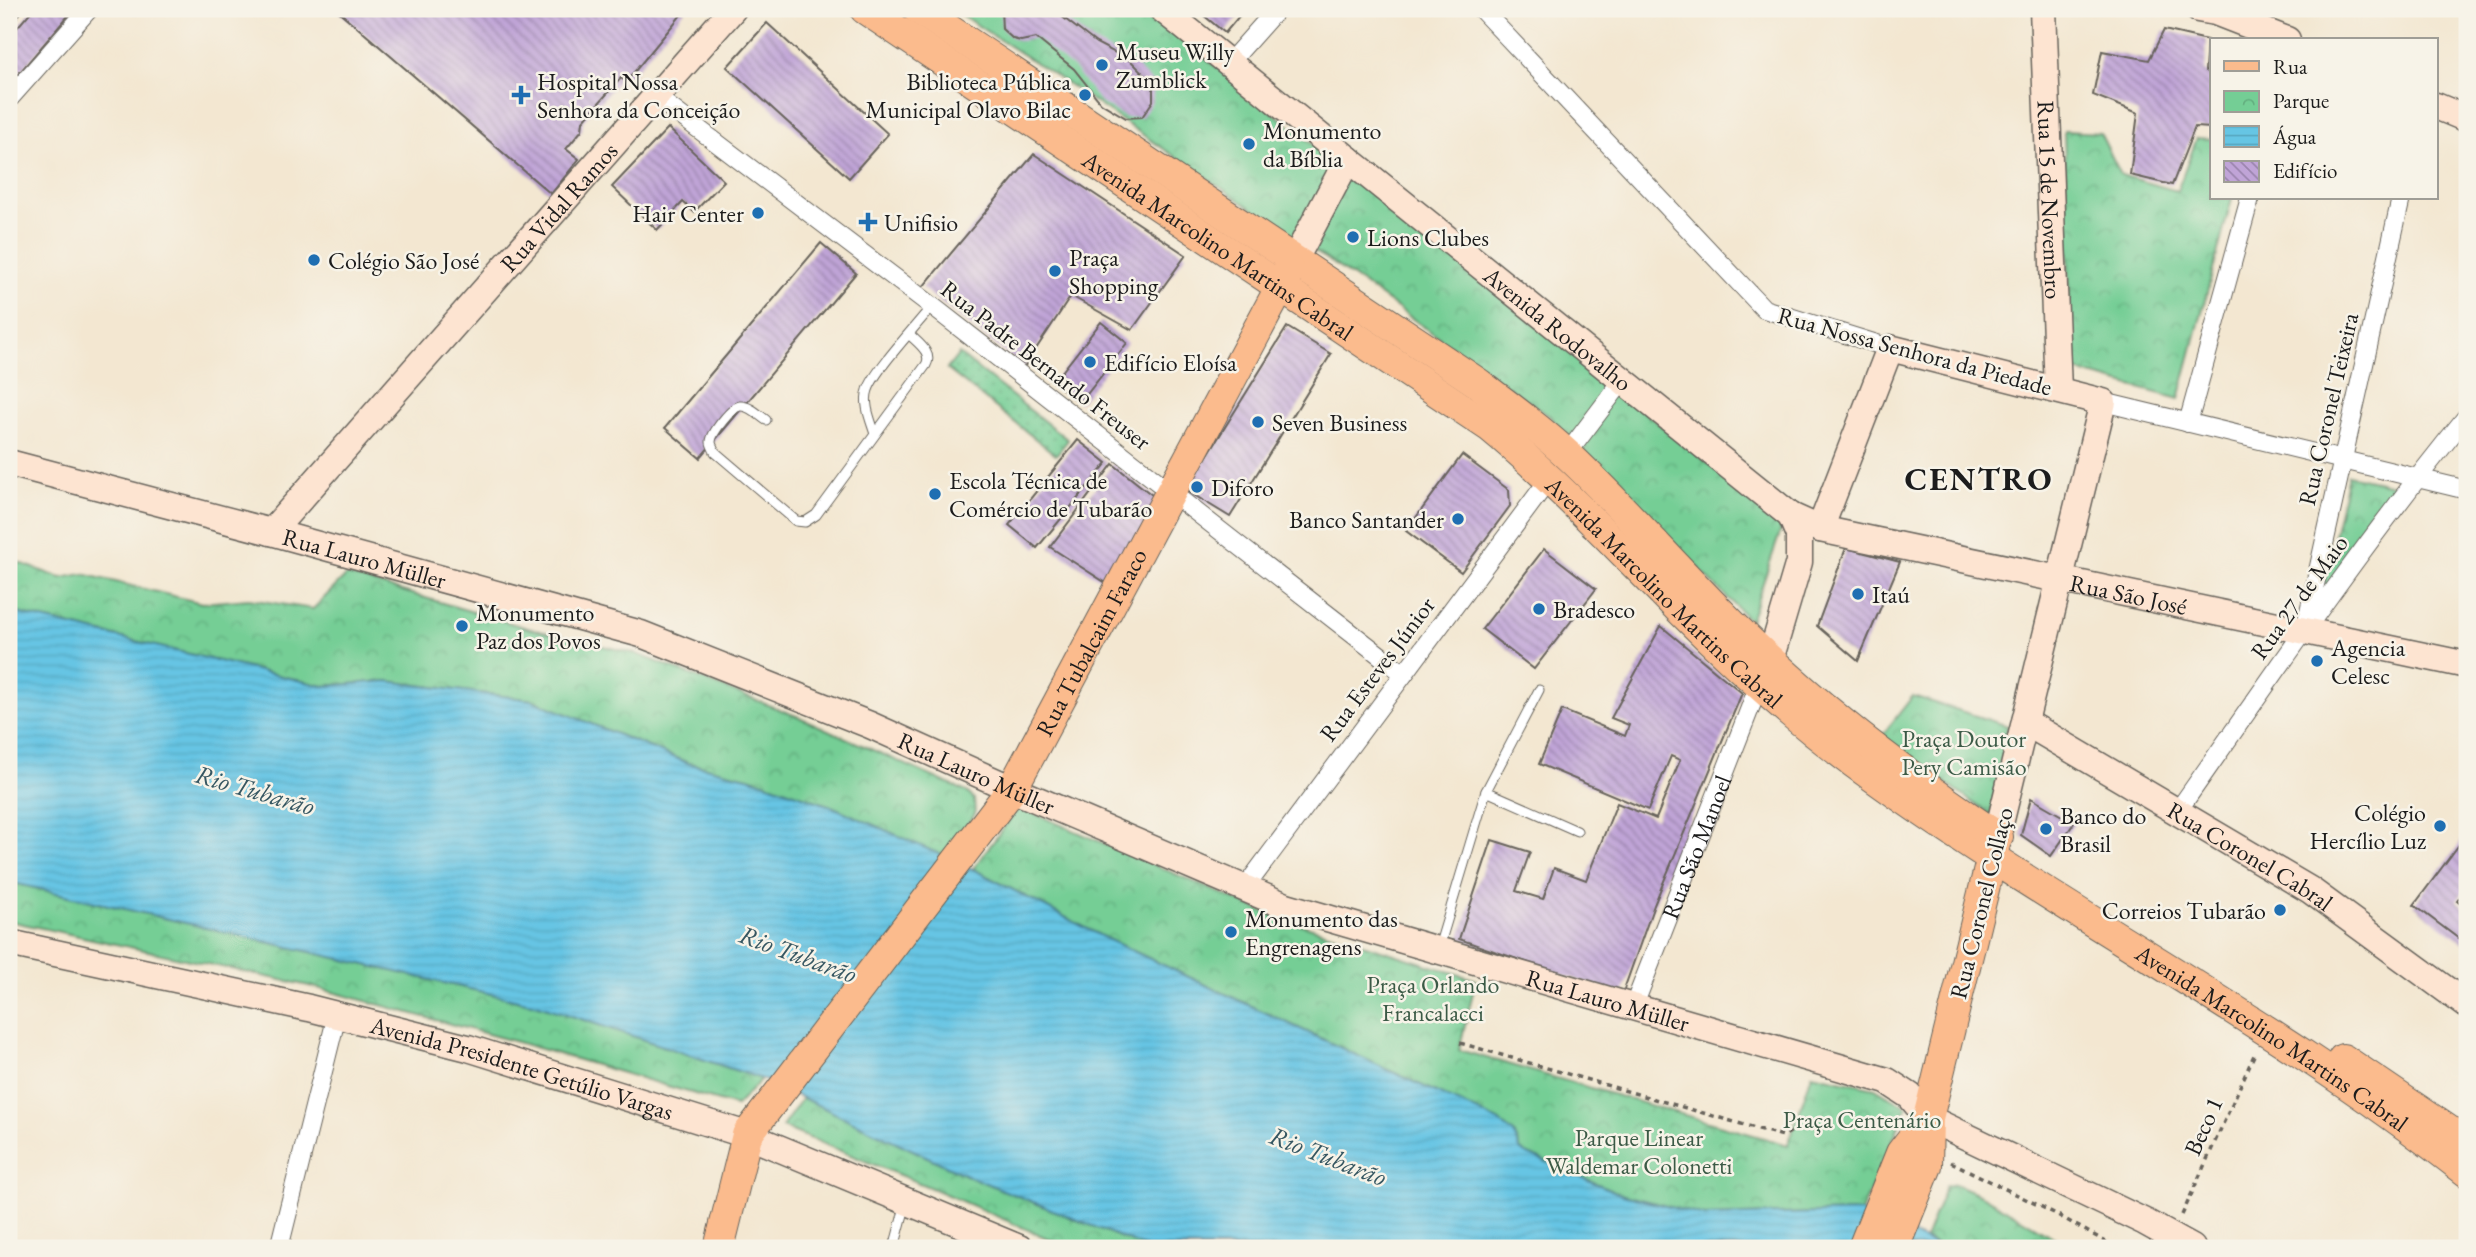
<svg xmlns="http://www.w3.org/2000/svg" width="2476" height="1257" font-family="'EB Garamond',serif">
  <defs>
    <pattern id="grass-dots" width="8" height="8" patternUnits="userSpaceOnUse" patternTransform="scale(1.75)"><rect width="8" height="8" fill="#74ce95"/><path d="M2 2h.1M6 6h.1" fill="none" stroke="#64b080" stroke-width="1.8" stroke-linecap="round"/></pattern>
    <pattern id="park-crowns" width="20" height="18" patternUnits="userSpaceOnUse" patternTransform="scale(1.75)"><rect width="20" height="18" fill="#74ce95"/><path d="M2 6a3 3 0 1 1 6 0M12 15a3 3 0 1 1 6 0" fill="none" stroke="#64b080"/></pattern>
    <pattern id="water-rules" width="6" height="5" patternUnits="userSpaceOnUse" patternTransform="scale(1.75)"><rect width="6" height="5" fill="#66c5e4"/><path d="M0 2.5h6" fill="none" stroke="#58a9c3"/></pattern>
    <pattern id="building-back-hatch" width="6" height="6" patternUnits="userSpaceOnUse" patternTransform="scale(1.75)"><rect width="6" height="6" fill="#c0a4d7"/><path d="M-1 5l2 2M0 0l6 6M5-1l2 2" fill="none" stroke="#9b85ae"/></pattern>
  </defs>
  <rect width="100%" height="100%" fill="#f7f3e8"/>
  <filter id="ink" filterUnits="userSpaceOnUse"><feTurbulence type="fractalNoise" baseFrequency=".0143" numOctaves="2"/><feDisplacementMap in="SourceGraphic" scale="14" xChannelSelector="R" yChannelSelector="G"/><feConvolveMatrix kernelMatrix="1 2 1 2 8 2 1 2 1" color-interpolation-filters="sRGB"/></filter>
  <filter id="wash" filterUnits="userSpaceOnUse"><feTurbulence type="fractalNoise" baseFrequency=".00686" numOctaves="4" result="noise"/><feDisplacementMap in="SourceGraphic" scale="28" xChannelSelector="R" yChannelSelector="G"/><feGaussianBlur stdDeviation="1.57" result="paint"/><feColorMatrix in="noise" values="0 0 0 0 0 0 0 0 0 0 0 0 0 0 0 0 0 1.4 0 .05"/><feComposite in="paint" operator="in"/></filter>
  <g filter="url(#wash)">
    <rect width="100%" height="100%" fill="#f3e7d1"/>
    <!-- grass -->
    <path fill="url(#grass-dots)" stroke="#487558" stroke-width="2" d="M 959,354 L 1068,440 L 1056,455 L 947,369 Z"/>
    <!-- park -->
    <g fill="url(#park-crowns)" stroke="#487558" stroke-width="2">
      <path d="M 952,9 L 1145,9 L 1783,524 L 1750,621 L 1549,416 L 1375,292 L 1056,76 Z"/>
      <path d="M 2064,131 L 2100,133 L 2121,175 L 2177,191 L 2197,138 L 2212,139 L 2212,198 L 2232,198 L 2179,399 L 2072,370 Z"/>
      <path d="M 2348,475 L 2397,486 L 2320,597 Z"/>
      <path d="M 9,559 L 61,578 L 83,574 L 202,603 L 249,599 L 313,609 L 347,575 L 531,629 L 637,654 L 799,717 L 967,792 L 974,799 L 975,814 L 944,858 L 831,806 L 752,778 L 688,763 L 532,700 L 387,681 L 323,686 L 9,611 Z"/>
      <path d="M 1913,696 L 2008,726 L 1991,815 L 1880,738 Z"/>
      <path d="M 1019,807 L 1271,915 L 1476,980 L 1459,1050 L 1788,1145 L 1812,1074 L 1875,1088 L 1907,1107 L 1861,1212 L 1705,1216 L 1623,1195 L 1521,1151 L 1514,1133 L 1498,1121 L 1103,937 L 973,869 Z"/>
      <path d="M 9,882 L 539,1005 L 762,1079 L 736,1106 L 517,1042 L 314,987 L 9,921 Z"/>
      <path d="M 803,1097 L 968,1176 L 1147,1248 L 1070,1248 L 929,1187 L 782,1127 Z"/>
      <path d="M 1955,1184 L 1983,1196 L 2071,1248 L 1942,1248 L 1925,1239 L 1946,1186 Z"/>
    </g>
    <!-- water -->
    <path fill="url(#water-rules)" stroke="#417080" stroke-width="2" d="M 9,611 L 323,686 L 387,681 L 532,700 L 688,763 L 752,778 L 831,806 L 973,869 L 1103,937 L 1498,1121 L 1514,1133 L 1521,1151 L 1623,1195 L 1705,1216 L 1861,1212 L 1942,1248 L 1147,1248 L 968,1176 L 762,1079 L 539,1005 L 9,882 Z"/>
    <g id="blocks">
      <!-- building -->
      <g fill="url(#building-back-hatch)">
        <path d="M 9,9 L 24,9 L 9,26 Z"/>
        <path d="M 33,9 L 74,9 L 9,85 L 9,37 Z"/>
        <path d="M 336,9 L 686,9 L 626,82 L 621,78 L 583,121 L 582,130 L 566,149 L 579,159 L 551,194 Z"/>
        <path d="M 1001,9 L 1056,9 L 1056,12 L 1096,43 L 1131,61 L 1153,83 L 1153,101 L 1142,117 L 1126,118 L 1101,103 L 1074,69 L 1036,38 L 1021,41 L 1013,39 L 1002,29 Z"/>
        <path d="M 1196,9 L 1245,9 L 1225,33 Z"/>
        <path d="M 767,23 L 888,134 L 849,178 L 727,67 Z"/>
        <path d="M 2164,30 L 2207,40 L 2205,71 L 2212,74 L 2212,128 L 2195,127 L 2172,185 L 2130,175 L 2138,113 L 2093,95 L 2102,51 L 2149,60 Z"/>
        <path d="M 668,128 L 724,181 L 694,212 L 683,202 L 657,230 L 612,187 Z"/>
        <path d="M 1034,154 L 1186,255 L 1132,330 L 1071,296 L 1024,367 L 922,288 Z"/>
        <path d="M 821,243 L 856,273 L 700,458 L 665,428 Z"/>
        <path d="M 1101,322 L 1127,343 L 1080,403 L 1054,382 Z"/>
        <path d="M 1287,327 L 1331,354 L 1230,517 L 1186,490 Z"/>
        <path d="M 1078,440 L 1107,463 L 1037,548 L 1009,525 Z"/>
        <path d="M 1462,455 L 1509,490 L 1510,506 L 1461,572 L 1406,531 Z"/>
        <path d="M 1113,464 L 1162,503 L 1114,588 L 1050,547 Z"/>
        <path d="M 1846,548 L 1900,562 L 1858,661 L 1817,626 Z"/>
        <path d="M 1544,549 L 1596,589 L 1534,669 L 1482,629 Z"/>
        <path d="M 1661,626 L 1742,693 L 1654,905 L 1622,995 L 1459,939 L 1492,840 L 1530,852 L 1516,891 L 1543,899 L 1554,868 L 1586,880 L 1617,803 L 1656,819 L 1680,760 L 1671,756 L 1648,810 L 1539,764 L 1562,710 L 1625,736 L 1629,725 L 1611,718 Z"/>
        <path d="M 2031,798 L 2074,823 L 2051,856 L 2021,835 Z"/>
        <path d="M 2467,834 L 2467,888 L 2457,901 L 2467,909 L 2467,945 L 2414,905 Z"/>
      </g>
    </g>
  </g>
  <g filter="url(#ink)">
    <use href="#blocks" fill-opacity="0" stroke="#67635b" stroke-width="2"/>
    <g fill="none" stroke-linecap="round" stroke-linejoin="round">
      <defs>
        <g id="lane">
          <path d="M 766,420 C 760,416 749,405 740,406 C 732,407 711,433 711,442 C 711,445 714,449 715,452 L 796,521 L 805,522 L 816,515 L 926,365 C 933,353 918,343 910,335"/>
          <path d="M 875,434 C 871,421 863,404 868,390 C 874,371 917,325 932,306"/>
          <path d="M 1486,791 L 1577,831"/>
          <path d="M 1439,947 L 1486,791 L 1539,690"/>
          <path d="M 894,1248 L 906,1203"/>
        </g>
        <g id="street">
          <path d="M 1481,9 L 1764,309 L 1890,348"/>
          <path d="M 1229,63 L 1277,9"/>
          <path d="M 655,96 L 932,306 L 1404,674"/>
          <path d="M 9,99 L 89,9"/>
          <path d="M 2103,402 L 2467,490"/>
          <path d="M 2188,423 L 2250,198"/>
          <path d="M 1567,454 L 1623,380"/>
          <path d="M 2306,625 L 2401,198"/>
          <path d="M 2177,812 C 2271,678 2364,542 2467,416"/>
          <path d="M 1244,889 L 1550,478"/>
          <path id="s1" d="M 1633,1008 L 1759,685"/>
          <path d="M 279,1248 L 337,1015"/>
        </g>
        <g id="secondary">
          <path id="s2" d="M 1162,9 L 1791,516 L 1820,529 L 2467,665"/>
          <path id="s3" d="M 2043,9 L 2058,390"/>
          <path d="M 2198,9 L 2215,12 L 2287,40"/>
          <path d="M 2436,106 L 2467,119"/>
          <path d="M 1294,261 L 1348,159"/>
          <path id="s4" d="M 9,463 L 271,532 L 641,634 L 870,725 L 1012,789 L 1286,906 L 1887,1081 L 1910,1096 L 1928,1118 L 2145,1222 L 2192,1248"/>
          <path d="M 1820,529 L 1890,348 L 2103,402 L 1997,836"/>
          <path id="s5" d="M 271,532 L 733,9"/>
          <path d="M 1770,660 L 1799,562 L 1799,535 L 1791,516"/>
          <path id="s6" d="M 2025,722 L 2310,890 L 2467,1005"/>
          <path id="s7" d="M 9,943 L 309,1008 L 468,1048 L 747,1135 L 1019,1248"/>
        </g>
        <g id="primary">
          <path id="s8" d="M 865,9 L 1490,427 C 1559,484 1619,549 1682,612 C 1736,666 1793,717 1854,763 C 2052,909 2274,1019 2467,1172"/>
          <path d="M 918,9 L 1478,383 C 1510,407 1541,430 1570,457 C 1639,522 1700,597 1771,661 C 1841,726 1919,784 1998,837"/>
          <path d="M 2343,1059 L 2467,1143"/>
          <path id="s9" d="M 719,1248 L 747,1135 L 1012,789 L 1289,271"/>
          <path d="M 1863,1248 L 1901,1153 L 1928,1118"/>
          <path d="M 1894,1248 L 1927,1166 L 1928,1118 L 1996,840"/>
        </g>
      </defs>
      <!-- lane casing -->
      <use href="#lane" stroke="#67635b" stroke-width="11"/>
      <!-- street casing -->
      <use href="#street" stroke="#67635b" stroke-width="20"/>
      <!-- secondary casing -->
      <use href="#secondary" stroke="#67635b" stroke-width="29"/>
      <!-- primary casing -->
      <use href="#primary" stroke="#67635b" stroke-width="32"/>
      <!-- path -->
      <g stroke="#67635b" stroke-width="3.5" stroke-dasharray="5 5" stroke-linecap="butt">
        <path d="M 1460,1043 L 1783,1136 L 1792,1131"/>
        <path d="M 1951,1162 L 2054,1213 L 2117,1248"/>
        <path d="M 2182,1215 L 2255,1053"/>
        <path d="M 1040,1244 L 1051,1248"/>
      </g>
      <!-- lane -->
      <use href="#lane" stroke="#fff" stroke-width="9"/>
      <!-- street -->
      <use href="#street" stroke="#fff" stroke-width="18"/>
      <!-- secondary -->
      <use href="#secondary" stroke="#fde4d1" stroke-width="26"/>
      <!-- primary -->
      <use href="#primary" stroke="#fbbb8d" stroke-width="30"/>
    </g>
  </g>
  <!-- markers -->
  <g fill="#1f6fb2" stroke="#f7f3e8" stroke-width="2.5">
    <circle cx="1102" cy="65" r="7"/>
    <path d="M517.5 84.5h7v7h7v7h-7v7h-7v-7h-7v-7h7z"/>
    <circle cx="1085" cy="95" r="7"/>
    <circle cx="1249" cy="144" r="7"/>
    <circle cx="758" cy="213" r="7"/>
    <path d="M864.5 211.5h7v7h7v7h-7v7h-7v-7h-7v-7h7z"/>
    <circle cx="1353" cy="237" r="7"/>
    <circle cx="314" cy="260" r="7"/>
    <circle cx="1055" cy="271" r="7"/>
    <circle cx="1090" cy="362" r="7"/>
    <circle cx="1258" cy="422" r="7"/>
    <circle cx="1197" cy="487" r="7"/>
    <circle cx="935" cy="494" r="7"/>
    <circle cx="1458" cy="519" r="7"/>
    <circle cx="1858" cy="594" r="7"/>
    <circle cx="1539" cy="609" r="7"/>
    <circle cx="462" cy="626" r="7"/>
    <circle cx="2317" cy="661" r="7"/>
    <circle cx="2440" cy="826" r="7"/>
    <circle cx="2046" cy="829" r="7"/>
    <circle cx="2280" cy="910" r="7"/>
    <circle cx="1231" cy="932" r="7"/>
  </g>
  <g text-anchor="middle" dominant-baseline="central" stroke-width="5" stroke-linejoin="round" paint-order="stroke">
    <!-- poi labels -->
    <g font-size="24" fill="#1c1c1c" stroke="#f7f3e8" text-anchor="start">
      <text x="1116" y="51">Museu Willy<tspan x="1116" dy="28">Zumblick</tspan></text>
      <text x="537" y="81">Hospital Nossa<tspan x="537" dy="28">Senhora da Conceição</tspan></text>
      <text x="1071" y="81" text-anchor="end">Biblioteca Pública<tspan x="1071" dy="28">Municipal Olavo Bilac</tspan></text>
      <text x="1263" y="130">Monumento<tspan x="1263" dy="28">da Bíblia</tspan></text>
      <text x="744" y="213" text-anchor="end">Hair Center</text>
      <text x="884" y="222">Unifisio</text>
      <text x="1367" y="237">Lions Clubes</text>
      <text x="1069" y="257">Praça<tspan x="1069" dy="28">Shopping</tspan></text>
      <text x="328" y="260">Colégio São José</text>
      <text x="1104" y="362">Edifício Eloísa</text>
      <text x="1272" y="422">Seven Business</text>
      <text x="949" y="480">Escola Técnica de<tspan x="949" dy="28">Comércio de Tubarão</tspan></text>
      <text x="1211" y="487">Diforo</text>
      <text x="1444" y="519" text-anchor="end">Banco Santander</text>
      <text x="1872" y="594">Itaú</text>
      <text x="1553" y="609">Bradesco</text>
      <text x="476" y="612">Monumento<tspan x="476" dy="28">Paz dos Povos</tspan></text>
      <text x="2331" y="647">Agencia<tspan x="2331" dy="28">Celesc</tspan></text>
      <text x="2426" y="812" text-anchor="end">Colégio<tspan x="2426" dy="28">Hercílio Luz</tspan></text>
      <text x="2060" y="815">Banco do<tspan x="2060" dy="28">Brasil</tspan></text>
      <text x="2266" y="910" text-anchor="end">Correios Tubarão</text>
      <text x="1245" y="918">Monumento das<tspan x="1245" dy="28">Engrenagens</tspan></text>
    </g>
    <!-- street labels -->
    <g font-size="24" fill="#1c1c1c" stroke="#f7f3e8">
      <text stroke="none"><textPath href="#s3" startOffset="191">Rua 15 de Novembro</textPath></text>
      <text stroke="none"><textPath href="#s5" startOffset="434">Rua Vidal Ramos</textPath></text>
      <text stroke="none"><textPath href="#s8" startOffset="425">Avenida Marcolino Martins Cabral</textPath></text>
      <text stroke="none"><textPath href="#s2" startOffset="509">Avenida Rodovalho</textPath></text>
      <text transform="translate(1915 351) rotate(15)">Rua Nossa Senhora da Piedade</text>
      <text transform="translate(1046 365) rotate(38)">Rua Padre Bernardo Freuser</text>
      <text transform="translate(2328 409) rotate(-77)">Rua Coronel Teixeira</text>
      <text stroke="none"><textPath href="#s4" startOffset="368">Rua Lauro Müller</textPath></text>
      <text stroke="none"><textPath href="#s8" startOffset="992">Avenida Marcolino Martins Cabral</textPath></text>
      <text stroke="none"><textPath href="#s2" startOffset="1155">Rua São José</textPath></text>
      <text transform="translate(2299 597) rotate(-54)">Rua 27 de Maio</text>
      <text stroke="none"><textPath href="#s9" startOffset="719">Rua Tubalcaim Faraco</textPath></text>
      <text transform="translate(1377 669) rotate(-53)">Rua Esteves Júnior</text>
      <text stroke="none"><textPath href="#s4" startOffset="1018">Rua Lauro Müller</textPath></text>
      <text stroke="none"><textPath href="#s1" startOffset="173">Rua São Manoel</textPath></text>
      <text stroke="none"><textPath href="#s6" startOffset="262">Rua Coronel Cabral</textPath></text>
      <text transform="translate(1981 903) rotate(-76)">Rua Coronel Collaço</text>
      <text stroke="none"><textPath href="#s4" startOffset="1690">Rua Lauro Müller</textPath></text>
      <text stroke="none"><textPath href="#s8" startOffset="1748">Avenida Marcolino Martins Cabral</textPath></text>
      <text stroke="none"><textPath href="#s7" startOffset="528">Avenida Presidente Getúlio Vargas</textPath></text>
      <text transform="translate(2203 1126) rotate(-66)">Beco 1</text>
    </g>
    <!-- park labels -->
    <g font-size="24" fill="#3b5a46" stroke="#f7f3e8">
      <text x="1964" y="738">Praça Doutor<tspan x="1964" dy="28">Pery Camisão</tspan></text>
      <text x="1433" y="984">Praça Orlando<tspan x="1433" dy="28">Francalacci</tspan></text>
      <text x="1862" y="1119">Praça Centenário</text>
      <text x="1639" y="1137">Parque Linear<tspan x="1639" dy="28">Waldemar Colonetti</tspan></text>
    </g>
    <!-- water labels -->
    <g font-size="26" font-style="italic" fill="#365762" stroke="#f7f3e8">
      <text transform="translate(255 790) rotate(16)">Rio Tubarão</text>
      <text transform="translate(798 954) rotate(20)">Rio Tubarão</text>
      <text transform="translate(1328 1156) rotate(21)">Rio Tubarão</text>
    </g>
    <!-- district labels -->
    <g font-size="32" font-weight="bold" letter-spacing="2" fill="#1c1c1c" stroke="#f7f3e8">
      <text x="1979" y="479">CENTRO</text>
    </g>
  </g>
  <!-- margin -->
  <rect width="2476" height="1257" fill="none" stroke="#f7f3e8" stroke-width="35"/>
  <!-- legend -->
  <rect x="2210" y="38" width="228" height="161" fill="#f7f3e8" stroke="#9f9d96" stroke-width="2"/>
  <rect x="2224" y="61" width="35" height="10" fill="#fbbb8d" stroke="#9f9d96" stroke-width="2"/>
  <text x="2273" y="74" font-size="21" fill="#1c1c1c">Rua</text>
  <rect x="2224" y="91" width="35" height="21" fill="url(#park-crowns)" stroke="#9f9d96" stroke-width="2"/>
  <text x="2273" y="108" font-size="21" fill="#1c1c1c">Parque</text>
  <rect x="2224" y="126" width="35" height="21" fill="url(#water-rules)" stroke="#9f9d96" stroke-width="2"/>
  <text x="2273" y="144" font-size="21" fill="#1c1c1c">Água</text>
  <rect x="2224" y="161" width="35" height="21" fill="url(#building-back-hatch)" stroke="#9f9d96" stroke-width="2"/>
  <text x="2273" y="178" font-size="21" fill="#1c1c1c">Edifício</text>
</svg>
